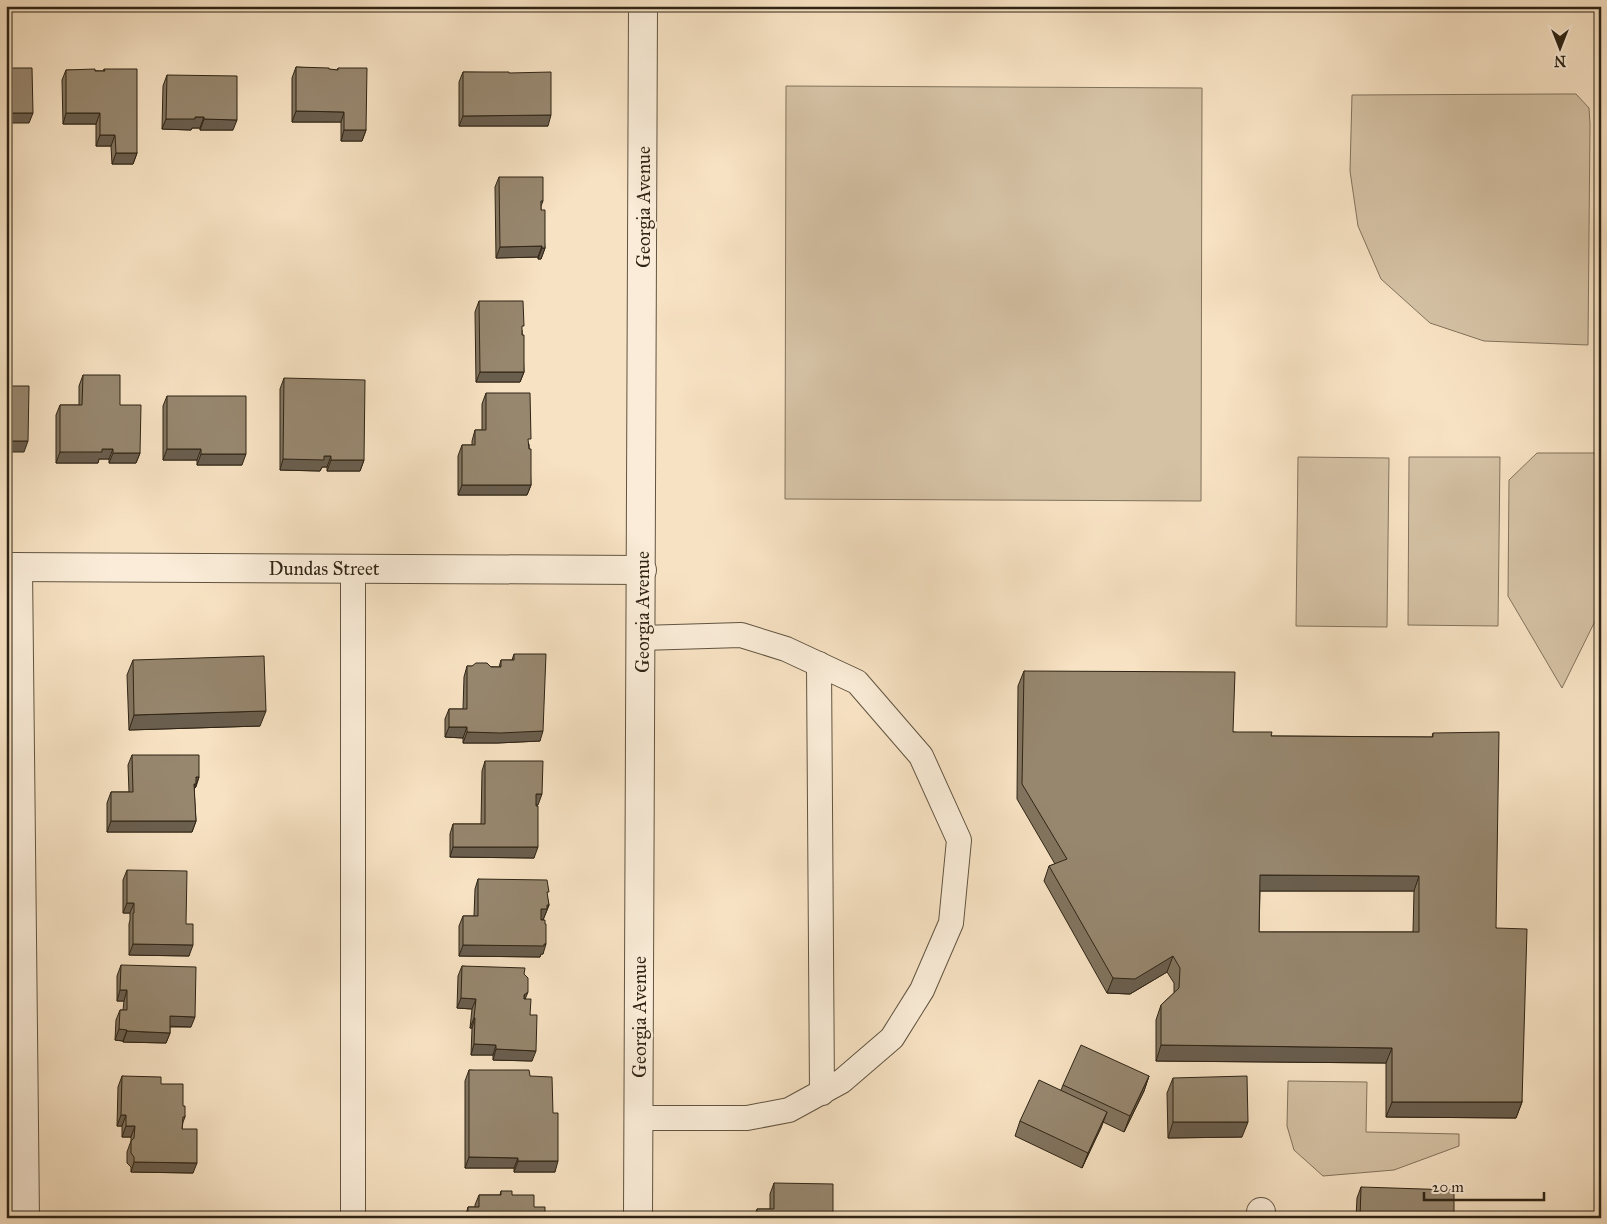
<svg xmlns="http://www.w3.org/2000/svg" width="1607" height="1224" font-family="'IM FELL Great Primer',serif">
  <rect width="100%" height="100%" fill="#f7e2c3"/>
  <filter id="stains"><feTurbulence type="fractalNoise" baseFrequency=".004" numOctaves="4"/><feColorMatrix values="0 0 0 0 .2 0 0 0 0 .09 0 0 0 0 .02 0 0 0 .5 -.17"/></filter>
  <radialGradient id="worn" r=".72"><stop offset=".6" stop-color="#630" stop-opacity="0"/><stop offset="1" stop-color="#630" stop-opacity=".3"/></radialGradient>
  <!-- green -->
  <g fill="#d5c2a5" stroke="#82735d">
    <path d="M 786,86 L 1202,88 L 1201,501 L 785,499 Z"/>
    <path d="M 1560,94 L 1576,94 L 1589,108 L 1590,124 L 1588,345 L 1484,341 L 1430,323 L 1381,279 L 1358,226 L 1350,171 L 1352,95 Z"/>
    <path d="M 1537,453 L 1601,453 L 1601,609 L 1562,688 L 1508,596 L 1509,480 Z"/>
    <path d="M 1298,457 L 1389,458 L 1387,627 L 1296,626 Z"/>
    <path d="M 1409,457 L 1500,457 L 1498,626 L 1408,625 Z"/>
    <path d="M 1288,1081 L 1367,1082 L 1366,1132 L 1459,1134 L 1459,1146 L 1394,1170 L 1323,1176 L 1294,1150 L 1287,1126 Z"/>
  </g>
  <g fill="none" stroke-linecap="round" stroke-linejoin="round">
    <defs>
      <g id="lane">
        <path d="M 819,664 L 822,1093"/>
        <path d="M 639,1118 L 747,1118 L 789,1110 L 842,1081 L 892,1038 L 922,990 L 951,923 L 959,840 L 921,756 L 857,682 L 786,649 L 741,635 L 641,638"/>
        <path d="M 353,1218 L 353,568"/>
      </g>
      <g id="street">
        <path d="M 6,567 L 642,570"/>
        <path d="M 18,567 L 25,1218"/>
        <path d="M 1261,1212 L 1261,1218"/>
        <path d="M 638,1218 L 643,6"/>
      </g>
    </defs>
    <!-- lane casing -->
    <use href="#lane" stroke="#615440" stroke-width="26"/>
    <!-- street casing -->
    <use href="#street" stroke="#615440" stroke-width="30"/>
    <!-- lane -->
    <use href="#lane" stroke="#faecd8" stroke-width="24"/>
    <!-- street -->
    <use href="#street" stroke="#faecd8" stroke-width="28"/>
  </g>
  <!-- wall -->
  <g fill="#82745f" stroke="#2f2415" fill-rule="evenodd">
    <path d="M 296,67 L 338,70 L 338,68 L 366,130 L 362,141 L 341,141 L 341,122 L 292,122 L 292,78 Z"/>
    <path d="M 104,69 L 137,153 L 133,164 L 112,164 L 111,146 L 96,146 L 96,124 L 63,124 L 62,80 L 66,70 L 103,71 Z"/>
    <path d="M 463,72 L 509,73 L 548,126 L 459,126 L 459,82 Z"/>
    <path d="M 167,75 L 233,130 L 200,130 L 200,128 L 192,128 L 191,130 L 162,129 L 163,86 Z"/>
    <path d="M 499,177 L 543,201 L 541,206 L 541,210 L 545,248 L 541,259 L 538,259 L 538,257 L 496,258 L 495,187 Z"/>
    <path d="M 479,301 L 522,330 L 524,372 L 520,382 L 476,382 L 475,312 Z"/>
    <path d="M 83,375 L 120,405 L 140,453 L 136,463 L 109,463 L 109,459 L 99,459 L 98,463 L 56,463 L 56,415 L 60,405 L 79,405 L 79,386 Z"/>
    <path d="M 284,378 L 364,460 L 360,471 L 327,471 L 327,467 L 322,467 L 320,471 L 280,470 L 280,389 Z"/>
    <path d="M 486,393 L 529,444 L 531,485 L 527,495 L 458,495 L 458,456 L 462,445 L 472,445 L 472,441 L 475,430 L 482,430 L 482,404 Z"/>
    <path d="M 167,396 L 242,465 L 197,465 L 197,460 L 163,460 L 163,406 Z"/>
    <path d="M 514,654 L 540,741 L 497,743 L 463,743 L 463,738 L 445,737 L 445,719 L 449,709 L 463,709 L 464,677 L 467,666 L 499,667 L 501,660 L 512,660 Z"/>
    <path d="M 133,660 L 260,726 L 129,730 L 127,675 Z"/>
    <path d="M 1024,671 L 1233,732 L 1271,736 L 1432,737 L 1433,733 L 1496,928 L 1522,1102 L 1516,1118 L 1386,1117 L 1386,1063 L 1156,1061 L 1156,1020 L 1161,1005 L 1174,993 L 1174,983 L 1167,972 L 1130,994 L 1107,993 L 1044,881 L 1049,866 L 1055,864 L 1017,799 L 1018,686 ZM 1260,891 L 1414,891 L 1413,932 L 1259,932 Z"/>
    <path d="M 132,755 L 199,777 L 196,787 L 194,789 L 196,821 L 192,832 L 107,832 L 107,803 L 111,792 L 129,792 L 128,765 Z"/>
    <path d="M 485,761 L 538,805 L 536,805 L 534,858 L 450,857 L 450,834 L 453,824 L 481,824 L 482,771 Z"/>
    <path d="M 127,870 L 186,924 L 189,956 L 129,955 L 129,924 L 130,920 L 130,913 L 123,913 L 123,880 Z"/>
    <path d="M 478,879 L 547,896 L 549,905 L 543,920 L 541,920 L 543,954 L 541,954 L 540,957 L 459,956 L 459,926 L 463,916 L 474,916 L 475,889 Z"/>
    <path d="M 121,965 L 191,1027 L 170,1027 L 170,1033 L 166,1043 L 123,1042 L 123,1041 L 115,1040 L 116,1020 L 120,1010 L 123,1010 L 124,1001 L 117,1001 L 117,976 Z"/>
    <path d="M 462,966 L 524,974 L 525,999 L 530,1015 L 532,1061 L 493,1060 L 493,1055 L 471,1055 L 472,1028 L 470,1028 L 472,1009 L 457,1008 L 458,976 Z"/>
    <path d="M 469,1070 L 530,1076 L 555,1172 L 514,1172 L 514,1168 L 465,1168 L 465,1081 Z"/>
    <path d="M 122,1076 L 161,1084 L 183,1106 L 185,1117 L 183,1122 L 182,1129 L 193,1173 L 131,1172 L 131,1167 L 127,1163 L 127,1152 L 131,1141 L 131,1137 L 122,1137 L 122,1126 L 117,1126 L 118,1087 Z"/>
    <path d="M 1149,1076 L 1144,1091 L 1124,1132 L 1103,1122 L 1082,1168 L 1015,1136 L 1020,1121 L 1061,1090 L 1063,1085 Z"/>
    <path d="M 1173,1078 L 1242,1137 L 1168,1138 L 1167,1093 Z"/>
    <path d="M 774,1183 L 833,1218 L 754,1218 L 757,1209 L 770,1209 L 770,1194 Z"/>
    <path d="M 1361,1187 L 1454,1218 L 1356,1218 L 1357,1198 Z"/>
    <path d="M 501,1191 L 512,1195 L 534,1207 L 545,1218 L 465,1218 L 468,1207 L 475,1207 L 475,1205 L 479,1195 L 500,1195 Z"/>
  </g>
  <!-- shaded-wall -->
  <g fill="#6a5e4e" stroke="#2f2415">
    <path d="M 296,111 L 344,112 L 341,122 L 292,122 Z"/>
    <path d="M 6,113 L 33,113 L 29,123 L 6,123 Z"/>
    <path d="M 66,113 L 100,113 L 96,124 L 63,124 Z"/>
    <path d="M 551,115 L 548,126 L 459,126 L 463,116 Z"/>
    <path d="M 195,117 L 204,117 L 200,128 L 192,128 L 191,130 L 162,129 L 166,119 Z"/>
    <path d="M 204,119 L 237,120 L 233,130 L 200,130 Z"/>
    <path d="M 344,130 L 366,130 L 362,141 L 341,141 Z"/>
    <path d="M 100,135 L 115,135 L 111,146 L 96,146 Z"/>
    <path d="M 116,153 L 137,153 L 133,164 L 112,164 Z"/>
    <path d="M 542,246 L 538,257 L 496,258 L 500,247 Z"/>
    <path d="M 542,248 L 545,248 L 541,259 L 538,259 Z"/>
    <path d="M 480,372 L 524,372 L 520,382 L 476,382 Z"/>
    <path d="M 6,441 L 28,441 L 24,452 L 6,452 Z"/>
    <path d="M 102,449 L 113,449 L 109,459 L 99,459 L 98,463 L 56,463 L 60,452 Z"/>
    <path d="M 167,449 L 201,449 L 197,460 L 163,460 Z"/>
    <path d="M 113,453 L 140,453 L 136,463 L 109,463 Z"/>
    <path d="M 201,454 L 246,454 L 242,465 L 197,465 Z"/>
    <path d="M 324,456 L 331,456 L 327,467 L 322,467 L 320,471 L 280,470 L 283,459 Z"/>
    <path d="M 331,460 L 364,460 L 360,471 L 327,471 Z"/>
    <path d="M 462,485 L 531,485 L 527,495 L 458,495 Z"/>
    <path d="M 266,711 L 260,726 L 129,730 L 134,715 Z"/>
    <path d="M 449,727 L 467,727 L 463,738 L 445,737 Z"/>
    <path d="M 543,731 L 540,741 L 497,743 L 463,743 L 467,732 Z"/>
    <path d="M 196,777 L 199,777 L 192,795 Z"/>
    <path d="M 536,794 L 542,794 L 538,805 L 533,805 Z"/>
    <path d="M 111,821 L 196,821 L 192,832 L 107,832 Z"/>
    <path d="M 453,847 L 538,847 L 534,858 L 450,857 Z"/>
    <path d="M 1260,875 L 1419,876 L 1414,891 L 1254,891 Z"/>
    <path d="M 127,903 L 134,903 L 130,913 L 123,913 Z"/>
    <path d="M 547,905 L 549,905 L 543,920 L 537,919 L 541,909 Z"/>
    <path d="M 133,944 L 193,945 L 189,956 L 129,955 Z"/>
    <path d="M 546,944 L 543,954 L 541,954 L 540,957 L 459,956 L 463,945 Z"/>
    <path d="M 1173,956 L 1167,972 L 1130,994 L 1107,993 L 1113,978 Z"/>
    <path d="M 120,990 L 127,990 L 124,1001 L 117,1001 Z"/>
    <path d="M 528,992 L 524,1002 L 524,995 Z"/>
    <path d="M 461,998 L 476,999 L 472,1009 L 457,1008 Z"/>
    <path d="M 170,1016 L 195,1017 L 191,1027 L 166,1026 Z"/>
    <path d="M 474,1018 L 475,1018 L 472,1028 L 470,1028 Z"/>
    <path d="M 119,1029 L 127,1030 L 123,1041 L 115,1040 Z"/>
    <path d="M 127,1031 L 170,1033 L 166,1043 L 123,1042 Z"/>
    <path d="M 474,1044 L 496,1045 L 493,1055 L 471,1055 Z"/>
    <path d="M 1161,1045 L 1392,1048 L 1386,1063 L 1156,1061 Z"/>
    <path d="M 496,1049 L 536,1051 L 532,1061 L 493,1060 Z"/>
    <path d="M 1149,1076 L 1144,1091 L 1124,1132 L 1130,1116 Z"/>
    <path d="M 1392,1102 L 1522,1102 L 1516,1118 L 1386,1117 Z"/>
    <path d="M 1107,1112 L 1101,1128 L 1082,1168 L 1088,1153 Z"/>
    <path d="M 121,1115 L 126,1115 L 122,1126 L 117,1126 Z"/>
    <path d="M 1173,1122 L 1248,1122 L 1242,1137 L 1168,1138 Z"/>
    <path d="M 126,1126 L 135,1126 L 131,1137 L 122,1137 Z"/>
    <path d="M 469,1157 L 518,1158 L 514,1168 L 465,1168 Z"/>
    <path d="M 518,1161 L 558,1161 L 555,1172 L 514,1172 Z"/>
    <path d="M 134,1162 L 197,1163 L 193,1173 L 131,1172 Z"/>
  </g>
  <!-- building -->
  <g fill="#97876f" stroke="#2f2415" fill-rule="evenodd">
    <path d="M 296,67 L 329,68 L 329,69 L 338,70 L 338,68 L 367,68 L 366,130 L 344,130 L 344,112 L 296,111 Z"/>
    <path d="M 6,68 L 32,68 L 33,113 L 6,113 Z"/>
    <path d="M 95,69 L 95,71 L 105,71 L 104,69 L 137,69 L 137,153 L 116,153 L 115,135 L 100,135 L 100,113 L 66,113 L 66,70 Z"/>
    <path d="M 463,72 L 509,72 L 509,73 L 551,72 L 551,115 L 463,116 Z"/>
    <path d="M 167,75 L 237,76 L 237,120 L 204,119 L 204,117 L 195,117 L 195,119 L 166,119 Z"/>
    <path d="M 499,177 L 543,177 L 543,201 L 541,201 L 541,210 L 545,210 L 545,248 L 542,248 L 542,246 L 500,247 Z"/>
    <path d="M 479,301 L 523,301 L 524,326 L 522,326 L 522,335 L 524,335 L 524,372 L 480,372 Z"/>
    <path d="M 83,375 L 120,375 L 120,405 L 141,405 L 140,453 L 113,453 L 113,449 L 102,449 L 102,452 L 60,452 L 60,405 L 82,405 Z"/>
    <path d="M 284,378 L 365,380 L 364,460 L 331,460 L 331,456 L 324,456 L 324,460 L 283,459 Z"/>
    <path d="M 6,386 L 29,386 L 28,441 L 6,441 Z"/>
    <path d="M 486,393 L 530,393 L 531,439 L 528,439 L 529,449 L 531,449 L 531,485 L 462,485 L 462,445 L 475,445 L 475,430 L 486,430 Z"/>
    <path d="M 167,396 L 246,396 L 246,454 L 201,454 L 201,449 L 167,449 Z"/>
    <path d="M 514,654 L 546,654 L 543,731 L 500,733 L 467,732 L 467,727 L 449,727 L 449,709 L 467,709 L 467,666 L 472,666 L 476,663 L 487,663 L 491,667 L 501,667 L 501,660 L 514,660 Z"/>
    <path d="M 264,656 L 266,711 L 134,715 L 133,660 Z"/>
    <path d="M 1024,671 L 1235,672 L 1233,732 L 1272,732 L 1271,736 L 1433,737 L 1433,733 L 1499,732 L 1496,928 L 1527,929 L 1522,1102 L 1392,1102 L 1392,1048 L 1161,1045 L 1161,1005 L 1179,988 L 1180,968 L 1173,956 L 1135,979 L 1113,978 L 1049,866 L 1067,859 L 1022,784 ZM 1260,875 L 1419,876 L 1419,932 L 1259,932 Z"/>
    <path d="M 132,755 L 199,755 L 199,777 L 196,777 L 196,784 L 194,784 L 196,821 L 111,821 L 111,792 L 133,792 Z"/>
    <path d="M 485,761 L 543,761 L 542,794 L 536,794 L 536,806 L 538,806 L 538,847 L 453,847 L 453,824 L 485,824 Z"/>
    <path d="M 127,870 L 187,871 L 186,924 L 193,924 L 193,945 L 133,944 L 133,913 L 134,913 L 134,903 L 127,903 Z"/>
    <path d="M 478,879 L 547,880 L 549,892 L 547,892 L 549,905 L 547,905 L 547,909 L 541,909 L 541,920 L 545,920 L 545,924 L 546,924 L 546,944 L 544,944 L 544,946 L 463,945 L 463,916 L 478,916 Z"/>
    <path d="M 121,965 L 196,967 L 195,1017 L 170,1016 L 170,1033 L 127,1031 L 127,1030 L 119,1029 L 120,1010 L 127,1010 L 127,990 L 120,990 Z"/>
    <path d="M 462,966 L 525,968 L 524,974 L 528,978 L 528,992 L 524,995 L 524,999 L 531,999 L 530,1015 L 537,1015 L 536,1051 L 496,1049 L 496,1045 L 474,1044 L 475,1018 L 474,1018 L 476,999 L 461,998 Z"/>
    <path d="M 1081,1045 L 1149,1076 L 1130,1116 L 1063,1085 Z"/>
    <path d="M 469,1070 L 529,1070 L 530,1076 L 552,1077 L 553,1113 L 558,1113 L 558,1161 L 518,1161 L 518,1158 L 469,1157 Z"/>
    <path d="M 122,1076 L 161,1077 L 161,1084 L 183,1084 L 183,1106 L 185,1106 L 185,1117 L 183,1117 L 182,1129 L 197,1129 L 197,1163 L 134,1162 L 134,1157 L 131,1153 L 131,1141 L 134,1138 L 135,1126 L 126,1126 L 126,1115 L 121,1115 Z"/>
    <path d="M 1247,1076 L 1248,1122 L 1173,1122 L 1173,1078 Z"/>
    <path d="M 1039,1080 L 1107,1112 L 1088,1153 L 1020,1121 Z"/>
    <path d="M 774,1183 L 833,1184 L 833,1218 L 757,1218 L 757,1209 L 774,1209 Z"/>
    <path d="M 1361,1187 L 1454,1190 L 1454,1218 L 1360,1218 Z"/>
    <path d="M 501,1191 L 512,1191 L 512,1195 L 534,1195 L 534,1207 L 545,1207 L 545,1218 L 468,1218 L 468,1207 L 479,1207 L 479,1195 L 501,1195 Z"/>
  </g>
  <g text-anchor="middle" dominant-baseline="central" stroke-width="4.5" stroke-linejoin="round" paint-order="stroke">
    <!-- street labels -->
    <g font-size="19" fill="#2f2415" stroke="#faecd8">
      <text transform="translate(643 207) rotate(-90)">Georgia Avenue</text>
      <text x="324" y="568">Dundas Street</text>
      <text transform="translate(642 612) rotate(-90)">Georgia Avenue</text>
      <text transform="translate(639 1017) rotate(-90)">Georgia Avenue</text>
    </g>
  </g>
  <!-- margin -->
  <rect width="1607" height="1224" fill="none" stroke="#f7e2c3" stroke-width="25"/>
  <rect x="8" y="8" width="1592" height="1209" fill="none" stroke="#2f2415" stroke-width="2.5"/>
  <rect x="12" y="12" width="1582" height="1199" fill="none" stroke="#2f2415"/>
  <!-- north arrow -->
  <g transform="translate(1560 48) rotate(180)" stroke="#faecd8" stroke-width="4" paint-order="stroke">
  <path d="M0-4L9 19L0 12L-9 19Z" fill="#2f2415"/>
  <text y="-8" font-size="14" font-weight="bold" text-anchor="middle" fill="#2f2415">N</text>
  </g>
  <!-- scale -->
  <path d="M1424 1192v8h120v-8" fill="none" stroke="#2f2415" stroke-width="2.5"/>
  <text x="1432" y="1192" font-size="15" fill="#2f2415" stroke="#faecd8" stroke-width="4" paint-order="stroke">20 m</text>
  <rect width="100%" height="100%" filter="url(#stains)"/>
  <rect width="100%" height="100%" fill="url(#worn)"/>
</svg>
